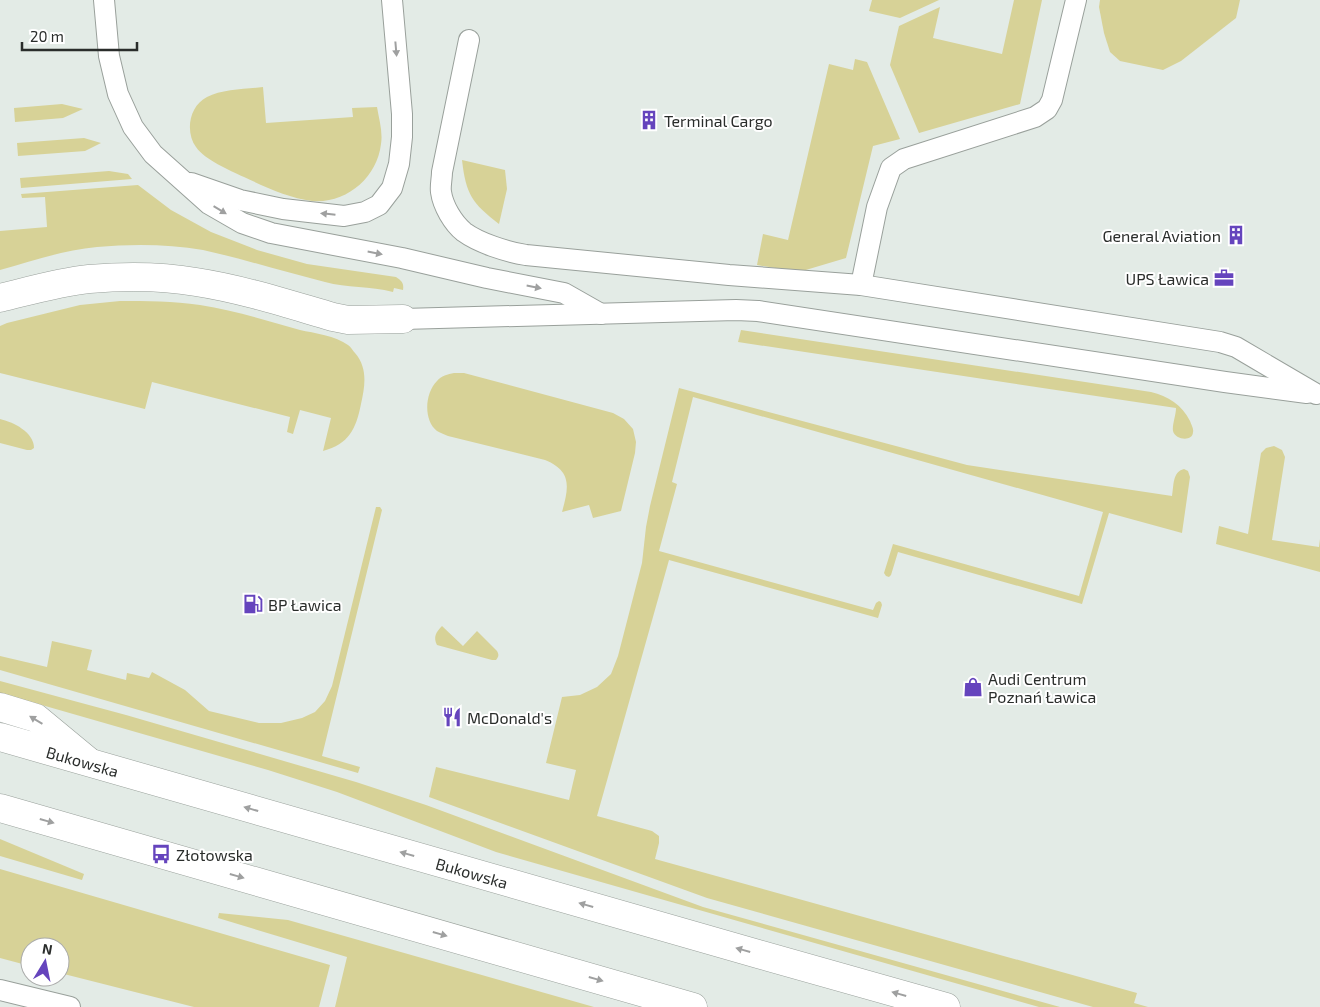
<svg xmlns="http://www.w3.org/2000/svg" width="1320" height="1007" font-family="'Exo 2',sans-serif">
  <rect width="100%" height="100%" fill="#e3ebe6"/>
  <!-- green -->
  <g fill="#d7d297">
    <path d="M 872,0 L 939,0 L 900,18 L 869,11 Z"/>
    <path d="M 1014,0 L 1042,0 L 1020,104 L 919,133 L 890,65 L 899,26 L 940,7 L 933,38 L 1002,54 Z"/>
    <path d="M 1100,0 L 1240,0 L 1236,18 L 1181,61 L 1163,70 L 1120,61 L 1110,52 L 1104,33 L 1099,7 Z"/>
    <path d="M 855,59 L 867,62 L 900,139 L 873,146 L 846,258 L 799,272 L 757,265 L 763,234 L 788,240 L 829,64 L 853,70 Z"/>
    <path d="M 263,87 L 266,123 L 353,117 L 352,108 L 377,107 C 379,119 383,132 381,144 C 377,178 346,204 312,201 C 289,198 265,187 244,177 C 229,170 205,160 196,147 C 185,132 189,106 207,97 C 222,89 246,89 263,87 Z"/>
    <path d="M 62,104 L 83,109 L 63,118 L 15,122 L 14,108 Z"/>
    <path d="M 84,138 L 101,143 L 85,151 L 18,156 L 17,143 Z"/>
    <path d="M 462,160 L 505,170 L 507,189 L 499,224 C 472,203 466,195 462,160 Z"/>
    <path d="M 109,171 L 128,174 L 132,179 L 21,188 L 20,178 Z"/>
    <path d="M 138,185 L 171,210 L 211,232 L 257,250 L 307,264 L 396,277 C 402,281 404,283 403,290 L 394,288 L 393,292 C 370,286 347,288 325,282 C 284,272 244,259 203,250 C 169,244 131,244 97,247 C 64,250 32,261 0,270 L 0,231 L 47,227 L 45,197 L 22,198 L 21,194 Z"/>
    <path d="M 120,301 C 147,301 173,301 200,305 C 234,310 267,321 300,330 C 314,333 336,336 348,345 C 351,347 353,351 355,353 C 368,368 365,386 361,404 C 356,429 349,444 323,451 L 331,418 L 300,410 L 293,434 L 287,432 L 290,417 L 152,382 L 145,409 L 0,373 L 0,326 L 7,323 L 80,305 Z"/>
    <path d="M 741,330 L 1151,392 C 1168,396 1182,405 1190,421 C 1191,424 1194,429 1193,432 C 1193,442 1175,440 1173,431 C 1172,425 1176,415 1176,408 L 738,342 Z"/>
    <path d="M 454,373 L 464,373 L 613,413 L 624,419 L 633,429 L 636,442 L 635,453 L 621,511 L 593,518 L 589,505 L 562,512 C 569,487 572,471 545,460 L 448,436 C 444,434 440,433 437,431 C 423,420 425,393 437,381 C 441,376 448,374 454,373 Z"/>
    <path d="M 679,388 L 967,465 L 1172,496 C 1174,486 1172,472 1184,469 L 1188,471 L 1190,477 L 1182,533 L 1109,513 L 1082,604 L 898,552 L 891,575 L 889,577 L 886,576 L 884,573 L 893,544 L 1079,596 L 1103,512 L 693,397 L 672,482 L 677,484 L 659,551 L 873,610 L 876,603 L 879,601 L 881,602 L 882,605 L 878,618 L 669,560 L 597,816 L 652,831 L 659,836 L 659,843 L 655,859 L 1137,993 L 1134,1003 L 1148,1007 L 1093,1007 L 707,898 L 429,797 L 436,767 L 569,800 L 576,770 L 546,763 L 562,697 L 580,695 L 597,687 L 611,674 L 618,656 L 642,563 L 646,527 L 650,506 Z"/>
    <path d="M 0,419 C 13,422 34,432 34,448 L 31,450 L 27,450 L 0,443 Z"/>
    <path d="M 1274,446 L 1282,450 L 1285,457 L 1272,540 L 1319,547 L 1320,539 L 1320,572 L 1216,544 L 1219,526 L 1248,534 L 1261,453 L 1266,448 Z"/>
    <path d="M 376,507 L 380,507 L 382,510 L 322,756 L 360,767 L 358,773 L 0,670 L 0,656 L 47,667 L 52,641 L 92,650 L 87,670 L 126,680 L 127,673 L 149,678 L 152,672 L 185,690 L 209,711 L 259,723 L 281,723 L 302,718 L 315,712 L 325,701 L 332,686 Z"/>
    <path d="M 442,626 L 463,646 L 477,631 L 497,651 C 499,655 499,656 496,660 L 492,660 L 437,645 C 433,637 436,632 442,626 Z"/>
    <path d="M 0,681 L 126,715 L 356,782 L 426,805 L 703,907 L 1060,1007 L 1039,1007 L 496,852 L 337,792 L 268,770 L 0,693 Z"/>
    <path d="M 0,839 L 84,874 L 82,880 L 0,856 Z"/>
    <path d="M 0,869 L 330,965 L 319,1007 L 194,1007 L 60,973 L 60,947 L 30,947 L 30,966 L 0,958 Z"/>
    <path d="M 219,913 L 288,920 L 594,1007 L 335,1007 L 347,957 L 218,918 Z"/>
  </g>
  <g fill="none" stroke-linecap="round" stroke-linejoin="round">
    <defs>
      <g id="lane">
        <path d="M 104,0 L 109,56 L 118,94 L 133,127 L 153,154 L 209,204 L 242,223 L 271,233 L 402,258 L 487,278 L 564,293 L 601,314"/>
        <path d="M 469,40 L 442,172 C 442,179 440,186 441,192 C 443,206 453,223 464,232 C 479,243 507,252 526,255 L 729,275 L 861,285 L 1220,342 L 1236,347 L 1316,394"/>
        <path d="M 191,183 L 240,200 L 283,209 L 344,216 L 365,212 L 379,205 L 392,188 L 399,164 L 402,137 L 402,114 L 392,0"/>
        <path d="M 861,285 L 877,207 L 891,168 L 904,159 L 1035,117 L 1047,109 L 1052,100 L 1076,0"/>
        <path d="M 403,319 L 736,310 L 758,311 L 1225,382 L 1307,393"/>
        <path d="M 0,990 L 70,1007"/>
      </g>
      <g id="street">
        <path d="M 0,298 C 29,291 59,282 89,279 C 125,276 161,276 196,282 C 242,289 288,304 333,317 L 348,320 L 403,319"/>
        <path d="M 0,707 L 36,718 L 88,761"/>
      </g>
      <g id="secondary">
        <path id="s1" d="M 0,737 L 758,954 L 946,1007"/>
        <path d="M 0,808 L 693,1007"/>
      </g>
    </defs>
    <!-- lane casing -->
    <use href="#lane" stroke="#99a09b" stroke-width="22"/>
    <!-- street casing -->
    <use href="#street" stroke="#99a09b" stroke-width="29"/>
    <!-- secondary casing -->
    <use href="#secondary" stroke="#99a09b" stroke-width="29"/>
    <!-- lane -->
    <use href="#lane" stroke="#fff" stroke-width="20"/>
    <!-- street -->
    <use href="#street" stroke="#fff" stroke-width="28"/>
    <!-- secondary -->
    <use href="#secondary" stroke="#fff" stroke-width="28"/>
  </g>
  <!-- one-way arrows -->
  <defs><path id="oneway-solid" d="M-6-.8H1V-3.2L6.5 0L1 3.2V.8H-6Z" transform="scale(1.25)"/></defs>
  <g fill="#9fa0a0">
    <use href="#oneway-solid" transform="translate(396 49) rotate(85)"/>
    <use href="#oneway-solid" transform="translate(220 210) rotate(31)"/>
    <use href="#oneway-solid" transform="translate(328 214) rotate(-174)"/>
    <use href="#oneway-solid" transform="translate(375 253) rotate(11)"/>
    <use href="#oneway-solid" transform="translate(534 287) rotate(11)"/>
    <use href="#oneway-solid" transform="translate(36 720) rotate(-149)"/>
    <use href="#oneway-solid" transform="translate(251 809) rotate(-164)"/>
    <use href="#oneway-solid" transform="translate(47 821) rotate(16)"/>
    <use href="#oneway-solid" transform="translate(407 854) rotate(-164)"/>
    <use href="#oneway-solid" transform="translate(237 876) rotate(16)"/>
    <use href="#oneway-solid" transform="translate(586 905) rotate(-164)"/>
    <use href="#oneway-solid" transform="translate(440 934) rotate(16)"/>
    <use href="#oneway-solid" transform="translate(743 950) rotate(-164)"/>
    <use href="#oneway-solid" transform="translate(596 979) rotate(16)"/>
    <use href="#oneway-solid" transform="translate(899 994) rotate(-164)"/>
  </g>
  <!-- icons -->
  <defs>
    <symbol id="building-bare" viewBox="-9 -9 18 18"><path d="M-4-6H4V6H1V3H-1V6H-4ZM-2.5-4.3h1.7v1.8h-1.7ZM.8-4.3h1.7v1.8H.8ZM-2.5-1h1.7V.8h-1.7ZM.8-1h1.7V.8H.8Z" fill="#6544bd" stroke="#fff" stroke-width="2.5" paint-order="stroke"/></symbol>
    <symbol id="office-bare" viewBox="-9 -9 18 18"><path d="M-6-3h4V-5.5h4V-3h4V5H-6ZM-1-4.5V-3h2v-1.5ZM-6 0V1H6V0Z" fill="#6544bd" stroke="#fff" stroke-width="2.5" paint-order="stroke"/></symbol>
    <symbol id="fuel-bare" viewBox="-9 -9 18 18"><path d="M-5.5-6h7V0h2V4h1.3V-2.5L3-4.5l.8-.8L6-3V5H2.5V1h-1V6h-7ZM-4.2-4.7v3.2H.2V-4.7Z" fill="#6544bd" stroke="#fff" stroke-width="2.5" paint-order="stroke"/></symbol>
    <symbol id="shop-bare" viewBox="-9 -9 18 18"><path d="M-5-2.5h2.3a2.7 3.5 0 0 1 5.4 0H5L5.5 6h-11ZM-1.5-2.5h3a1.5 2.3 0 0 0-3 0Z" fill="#6544bd" stroke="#fff" stroke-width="2.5" paint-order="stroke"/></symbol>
    <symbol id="restaurant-bare" viewBox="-9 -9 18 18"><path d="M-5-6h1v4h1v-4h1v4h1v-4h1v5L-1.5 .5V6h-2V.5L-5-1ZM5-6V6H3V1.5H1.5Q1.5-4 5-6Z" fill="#6544bd" stroke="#fff" stroke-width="2.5" paint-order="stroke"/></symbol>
    <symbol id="bus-bare" viewBox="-9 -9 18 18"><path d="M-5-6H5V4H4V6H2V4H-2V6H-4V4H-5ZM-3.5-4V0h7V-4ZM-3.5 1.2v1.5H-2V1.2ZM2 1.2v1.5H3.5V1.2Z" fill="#6544bd" stroke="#fff" stroke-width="2.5" paint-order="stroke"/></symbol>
  </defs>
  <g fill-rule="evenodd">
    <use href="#building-bare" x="635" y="106" width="28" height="28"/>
    <use href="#building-bare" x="1222" y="221" width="28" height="28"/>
    <use href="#office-bare" x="1210" y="264" width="28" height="28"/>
    <use href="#fuel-bare" x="239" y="590" width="28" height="28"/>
    <use href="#shop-bare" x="959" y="673" width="28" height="28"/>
    <use href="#restaurant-bare" x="438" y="703" width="28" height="28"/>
    <use href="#bus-bare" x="147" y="840" width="28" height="28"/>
  </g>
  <g text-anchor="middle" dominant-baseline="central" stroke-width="4" stroke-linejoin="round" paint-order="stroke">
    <!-- poi labels -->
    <g font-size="16" fill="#2a2d2b" stroke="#fff" text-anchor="start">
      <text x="664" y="120">Terminal Cargo</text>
      <text x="1221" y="235" text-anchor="end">General Aviation</text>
      <text x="1209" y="278" text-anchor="end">UPS Ławica</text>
      <text x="268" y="604">BP Ławica</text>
      <text x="988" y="678">Audi Centrum<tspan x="988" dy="18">Poznań Ławica</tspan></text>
      <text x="467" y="717">McDonald's</text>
      <text x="176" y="854">Złotowska</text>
    </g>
    <!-- street labels -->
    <g font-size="16" fill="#2a2d2b" stroke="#fff">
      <text stroke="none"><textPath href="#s1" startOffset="86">Bukowska</textPath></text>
      <text stroke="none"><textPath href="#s1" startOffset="491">Bukowska</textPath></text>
    </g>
  </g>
  <!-- north arrow -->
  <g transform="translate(45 962) rotate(10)"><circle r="24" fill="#ffffff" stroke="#aaabaa"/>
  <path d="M0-4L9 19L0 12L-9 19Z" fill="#6544bd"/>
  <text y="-8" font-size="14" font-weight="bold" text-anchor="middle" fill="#2a2d2b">N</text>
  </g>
  <!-- scale -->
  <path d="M22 42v8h115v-8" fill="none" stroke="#2a2d2b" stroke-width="2.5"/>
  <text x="30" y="42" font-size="15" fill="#2a2d2b" stroke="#ffffff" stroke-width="4" paint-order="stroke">20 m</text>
</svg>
